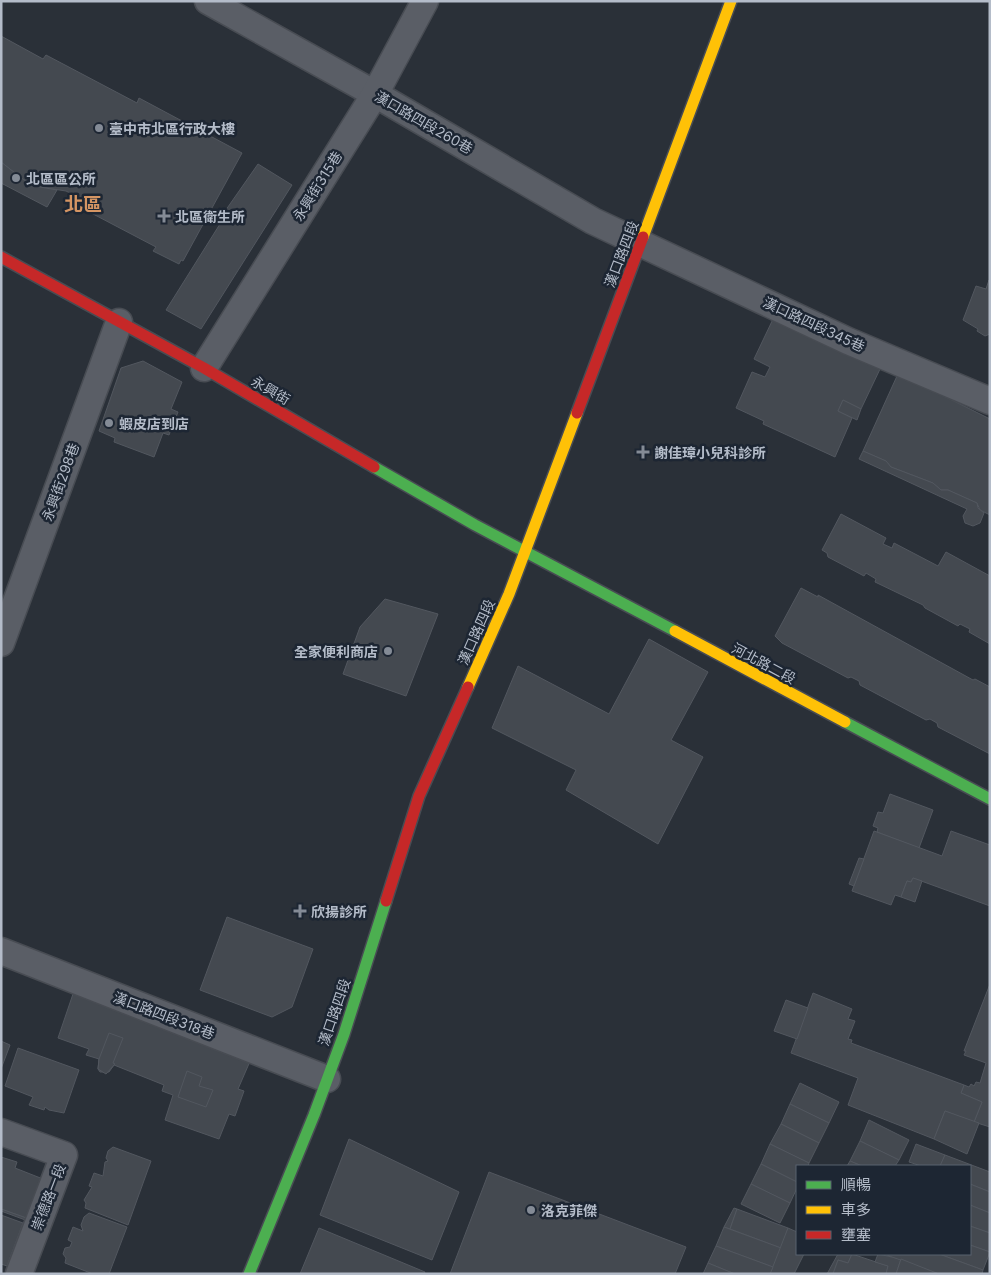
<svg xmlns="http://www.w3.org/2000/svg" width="991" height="1275" font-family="Inter,'Noto Sans TC',sans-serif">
  <rect width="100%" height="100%" fill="#2a3038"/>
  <!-- building -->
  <g fill="#444950" stroke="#52575f">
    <path d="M 1,36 L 43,59 L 46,55 L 137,103 L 139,98 L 242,153 L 183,261 L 181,260 L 179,264 L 153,251 L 156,247 L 74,204 L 78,197 L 66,191 L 40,187 L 24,180 L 1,162 Z"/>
    <path d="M 1,162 L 24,180 L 40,187 L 57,190 L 47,207 L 1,183 Z"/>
    <path d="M 258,164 L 292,185 L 201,329 L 166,310 L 225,216 L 223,214 Z"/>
    <path d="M 989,280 L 990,334 L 985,336 L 977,331 L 978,329 L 963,320 L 976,286 L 986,289 Z"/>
    <path d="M 774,317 L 881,367 L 861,409 L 843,400 L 838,411 L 852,418 L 835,457 L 763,424 L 764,421 L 736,408 L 752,372 L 765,377 L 770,367 L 754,359 Z"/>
    <path d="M 143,361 L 182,382 L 171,409 L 178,412 L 169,435 L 163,433 L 154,457 L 114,442 L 115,438 L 99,431 L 121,368 Z"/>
    <path d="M 897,376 L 934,391 L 990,419 L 990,515 L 980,510 L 977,503 L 948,490 L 941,490 L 933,483 L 891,467 L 886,461 L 863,451 Z"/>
    <path d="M 843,400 L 861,409 L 857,420 L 838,411 Z"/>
    <path d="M 863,451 L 886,461 L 891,467 L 933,483 L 941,490 L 948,490 L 977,503 L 978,508 L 984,513 L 980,523 L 973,526 L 965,523 L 963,516 L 967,509 L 859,459 Z"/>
    <path d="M 841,514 L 886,538 L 883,544 L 892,548 L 894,543 L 938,566 L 946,552 L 990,576 L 990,644 L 969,632 L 970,629 L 960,624 L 958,626 L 925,608 L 923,605 L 875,582 L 876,579 L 866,573 L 864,576 L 828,557 L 827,553 L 822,550 Z"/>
    <path d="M 801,588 L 818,597 L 818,595 L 973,680 L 975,679 L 990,687 L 990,754 L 938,727 L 937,723 L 930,719 L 926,720 L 860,685 L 859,681 L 851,677 L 848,678 L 782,643 L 775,636 Z"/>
    <path d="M 385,599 L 438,614 L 406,696 L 343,674 L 360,627 Z"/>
    <path d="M 649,639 L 708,672 L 671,740 L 703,757 L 658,844 L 566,790 L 576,770 L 492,728 L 518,666 L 609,714 Z"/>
    <path d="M 890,794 L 933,810 L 919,848 L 877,832 L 878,828 L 873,826 L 878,812 L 883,813 Z"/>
    <path d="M 874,831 L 942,856 L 951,831 L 990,845 L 990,908 L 990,906 L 913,878 L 911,882 L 907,881 L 901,897 L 895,895 L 891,905 L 852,891 Z"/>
    <path d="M 859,858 L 864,859 L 854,886 L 849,884 Z"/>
    <path d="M 913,878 L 922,881 L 915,902 L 901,897 L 907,881 L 911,882 Z"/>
    <path d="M 227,917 L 313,949 L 292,1007 L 272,1017 L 200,990 Z"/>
    <path d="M 990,984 L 990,1127 L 974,1122 L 982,1102 L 961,1093 L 964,1085 L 969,1087 L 971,1084 L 974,1086 L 976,1082 L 980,1083 L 986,1063 L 964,1055 L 966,1051 L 964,1051 Z"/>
    <path d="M 74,991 L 251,1059 L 238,1089 L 244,1091 L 235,1116 L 229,1114 L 219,1139 L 165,1120 L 173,1095 L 162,1091 L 164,1085 L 114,1065 L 109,1072 L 100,1072 L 98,1069 L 99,1059 L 86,1055 L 89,1049 L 58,1038 Z"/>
    <path d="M 813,993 L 852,1009 L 848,1019 L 855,1021 L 848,1039 L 852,1040 L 851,1043 L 964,1085 L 961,1093 L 982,1102 L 974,1122 L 945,1111 L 934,1139 L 848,1105 L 858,1078 L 791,1053 Z"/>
    <path d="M 786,1000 L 808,1008 L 797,1039 L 774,1031 Z"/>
    <path d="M 109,1033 L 123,1038 L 113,1063 L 115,1064 L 106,1074 L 98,1069 L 99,1059 Z"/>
    <path d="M 1,1041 L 10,1045 L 1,1069 Z"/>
    <path d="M 18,1048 L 79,1070 L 64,1113 L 49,1110 L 45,1107 L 44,1110 L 29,1105 L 33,1097 L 5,1086 Z"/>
    <path d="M 187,1071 L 202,1077 L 199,1086 L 213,1090 L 206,1107 L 178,1097 Z"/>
    <path d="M 800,1083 L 839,1102 L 829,1123 L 790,1104 Z"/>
    <path d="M 790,1104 L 829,1123 L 819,1143 L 781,1124 Z"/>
    <path d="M 945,1111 L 979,1123 L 967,1154 L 934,1139 Z"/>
    <path d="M 869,1120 L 909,1140 L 899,1160 L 860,1141 Z"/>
    <path d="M 781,1124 L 819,1143 L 809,1163 L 770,1144 Z"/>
    <path d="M 349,1139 L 459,1192 L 432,1260 L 320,1215 Z"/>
    <path d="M 860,1141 L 899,1160 L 895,1166 L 862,1166 L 850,1161 Z"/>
    <path d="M 770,1144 L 809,1163 L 808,1166 L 797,1166 L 797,1182 L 761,1164 Z"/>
    <path d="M 916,1144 L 945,1155 L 940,1166 L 921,1166 L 909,1162 Z"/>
    <path d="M 113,1147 L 151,1161 L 128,1225 L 85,1208 L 86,1203 L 84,1200 L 92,1187 L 89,1186 L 94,1173 L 103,1176 L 105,1162 L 108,1161 L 106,1158 L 108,1151 Z"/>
    <path d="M 945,1155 L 990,1172 L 990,1192 L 970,1184 L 970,1166 L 940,1166 Z"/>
    <path d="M 1,1157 L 17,1162 L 15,1168 L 43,1179 L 29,1219 L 1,1209 Z"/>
    <path d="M 850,1161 L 862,1166 L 847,1166 Z"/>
    <path d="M 761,1164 L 797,1182 L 797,1188 L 790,1203 L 751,1184 Z"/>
    <path d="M 489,1172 L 686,1247 L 675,1274 L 450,1274 Z"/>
    <path d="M 751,1184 L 790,1203 L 780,1223 L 741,1204 Z"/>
    <path d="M 970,1184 L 990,1192 L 990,1213 L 970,1205 Z"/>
    <path d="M 970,1205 L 990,1213 L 990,1233 L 970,1226 Z"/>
    <path d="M 734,1208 L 737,1209 L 730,1229 L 724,1227 Z"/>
    <path d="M 1,1209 L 29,1219 L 28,1221 L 1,1211 Z"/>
    <path d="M 737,1209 L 788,1228 L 781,1248 L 730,1229 Z"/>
    <path d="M 89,1213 L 127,1227 L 109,1274 L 93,1274 L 65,1263 L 66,1258 L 63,1254 L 65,1248 L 70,1247 L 72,1242 L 68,1240 L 73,1227 L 83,1231 L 81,1225 L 84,1217 Z"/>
    <path d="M 1,1215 L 23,1223 L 7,1266 L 1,1264 Z"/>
    <path d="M 970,1226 L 990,1233 L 990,1252 L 970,1245 Z"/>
    <path d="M 724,1227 L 781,1248 L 773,1267 L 716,1246 Z"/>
    <path d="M 319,1228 L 425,1272 L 424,1274 L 300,1274 Z"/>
    <path d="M 788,1228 L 797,1232 L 797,1254 L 804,1254 L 794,1274 L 770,1274 Z"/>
    <path d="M 970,1245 L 990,1252 L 983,1270 L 939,1254 L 970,1254 Z"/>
    <path d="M 716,1246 L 773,1267 L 770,1274 L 735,1274 L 708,1263 Z"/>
    <path d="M 838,1254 L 852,1254 L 848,1263 L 838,1260 L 833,1274 L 827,1274 Z"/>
    <path d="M 852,1254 L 888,1266 L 886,1274 L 833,1274 L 838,1260 L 848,1263 Z"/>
    <path d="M 878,1254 L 901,1259 L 896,1274 L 886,1274 L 888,1266 L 875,1262 Z"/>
    <path d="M 884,1254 L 939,1254 L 983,1270 L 982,1274 L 939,1274 Z"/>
    <path d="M 901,1259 L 939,1274 L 896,1274 Z"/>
    <path d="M 708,1263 L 735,1274 L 703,1274 Z"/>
  </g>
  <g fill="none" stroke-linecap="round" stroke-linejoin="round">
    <defs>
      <g id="street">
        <path d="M 208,1 L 375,94 L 593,221 L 848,341 L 990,401"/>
        <path d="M 204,368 L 375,94 L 425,1"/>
        <path d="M 1,643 L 119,322"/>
        <path d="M 1,951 L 327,1079"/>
        <path d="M 1,1132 L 64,1155 L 19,1274"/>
      </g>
      <g id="fast">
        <path d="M 374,467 L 475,525 L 675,631"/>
        <path d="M 845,722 L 990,799"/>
        <path d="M 249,1274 L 314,1115 L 344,1034 L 386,901"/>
      </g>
      <g id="slow">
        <path d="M 643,237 L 731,1"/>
        <path d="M 675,631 L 845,722"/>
        <path d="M 468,687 L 509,594 L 577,413"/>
      </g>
      <g id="jam">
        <path d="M 1,257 L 204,368 L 374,467"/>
        <path d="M 577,413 L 643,237"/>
        <path d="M 386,901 L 419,796 L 468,687"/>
      </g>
    </defs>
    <!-- street casing -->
    <use href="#street" stroke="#484c53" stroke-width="29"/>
    <!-- fast casing -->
    <use href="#fast" stroke="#484c53" stroke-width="14"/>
    <!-- slow casing -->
    <use href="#slow" stroke="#484c53" stroke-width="14"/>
    <!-- jam casing -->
    <use href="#jam" stroke="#484c53" stroke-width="14"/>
    <!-- street -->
    <use href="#street" stroke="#5a5e66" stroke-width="26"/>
    <!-- fast -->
    <use href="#fast" stroke="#4caf50" stroke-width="11"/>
    <!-- slow -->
    <use href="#slow" stroke="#ffc107" stroke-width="11"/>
    <!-- jam -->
    <use href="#jam" stroke="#c62828" stroke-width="11"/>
  </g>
  <!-- markers -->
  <g fill="#848b96" stroke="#1d2633" stroke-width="2">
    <circle cx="99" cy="128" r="5"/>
    <circle cx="16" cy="178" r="5"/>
    <path d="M161.5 208.5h5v5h5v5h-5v5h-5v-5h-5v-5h5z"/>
    <circle cx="109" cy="423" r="5"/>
    <path d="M640.5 444.5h5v5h5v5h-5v5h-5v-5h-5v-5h5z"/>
    <circle cx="388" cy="651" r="5"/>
    <path d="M297.5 903.5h5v5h5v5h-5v5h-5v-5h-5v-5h5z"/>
    <circle cx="531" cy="1210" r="5"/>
  </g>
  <g text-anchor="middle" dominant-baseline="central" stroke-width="5" stroke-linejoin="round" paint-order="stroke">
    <!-- street labels -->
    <g font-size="14" fill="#b4bcc9" stroke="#1d2633">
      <text transform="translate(424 122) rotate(30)">漢口路四段260巷</text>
      <text transform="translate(317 186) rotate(-58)">永興街315巷</text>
      <text transform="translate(621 254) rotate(-69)">漢口路四段</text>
      <text transform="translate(814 324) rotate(25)">漢口路四段345巷</text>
      <text transform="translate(271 390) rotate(30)">永興街</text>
      <text transform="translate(60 482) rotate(-70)">永興街298巷</text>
      <text transform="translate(476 632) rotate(-66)">漢口路四段</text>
      <text transform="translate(764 663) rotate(28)">河北路二段</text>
      <text transform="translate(334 1012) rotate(-71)">漢口路四段</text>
      <text transform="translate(164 1015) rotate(21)">漢口路四段318巷</text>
      <text transform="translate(48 1197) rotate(-69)">崇德路一段</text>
    </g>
    <!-- poi labels -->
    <g font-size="14" font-weight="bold" fill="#b4bcc9" stroke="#1d2633" text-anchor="start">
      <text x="109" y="128">臺中市北區行政大樓</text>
      <text x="26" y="178">北區區公所</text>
      <text x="175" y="216">北區衛生所</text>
      <text x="119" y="423">蝦皮店到店</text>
      <text x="654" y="452">謝佳璋小兒科診所</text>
      <text x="378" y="651" text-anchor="end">全家便利商店</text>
      <text x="311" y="911">欣揚診所</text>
      <text x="541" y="1210">洛克菲傑</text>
    </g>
    <!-- district labels -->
    <g font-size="19" font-weight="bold" fill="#d59563" stroke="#1d2633">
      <text x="83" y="204">北區</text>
    </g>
  </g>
  <!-- border -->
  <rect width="991" height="1275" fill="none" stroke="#b4bcc9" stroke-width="5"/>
  <!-- legend -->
  <rect x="796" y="1165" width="175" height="90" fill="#1d2633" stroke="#59626f"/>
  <rect x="806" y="1181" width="25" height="8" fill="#4caf50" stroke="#59626f"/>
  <text x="841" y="1190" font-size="15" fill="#b4bcc9">順暢</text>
  <rect x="806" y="1206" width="25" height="8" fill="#ffc107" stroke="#59626f"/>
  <text x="841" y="1215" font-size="15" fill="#b4bcc9">車多</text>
  <rect x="806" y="1231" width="25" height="8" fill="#c62828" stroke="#59626f"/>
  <text x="841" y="1240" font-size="15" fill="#b4bcc9">壅塞</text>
</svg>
